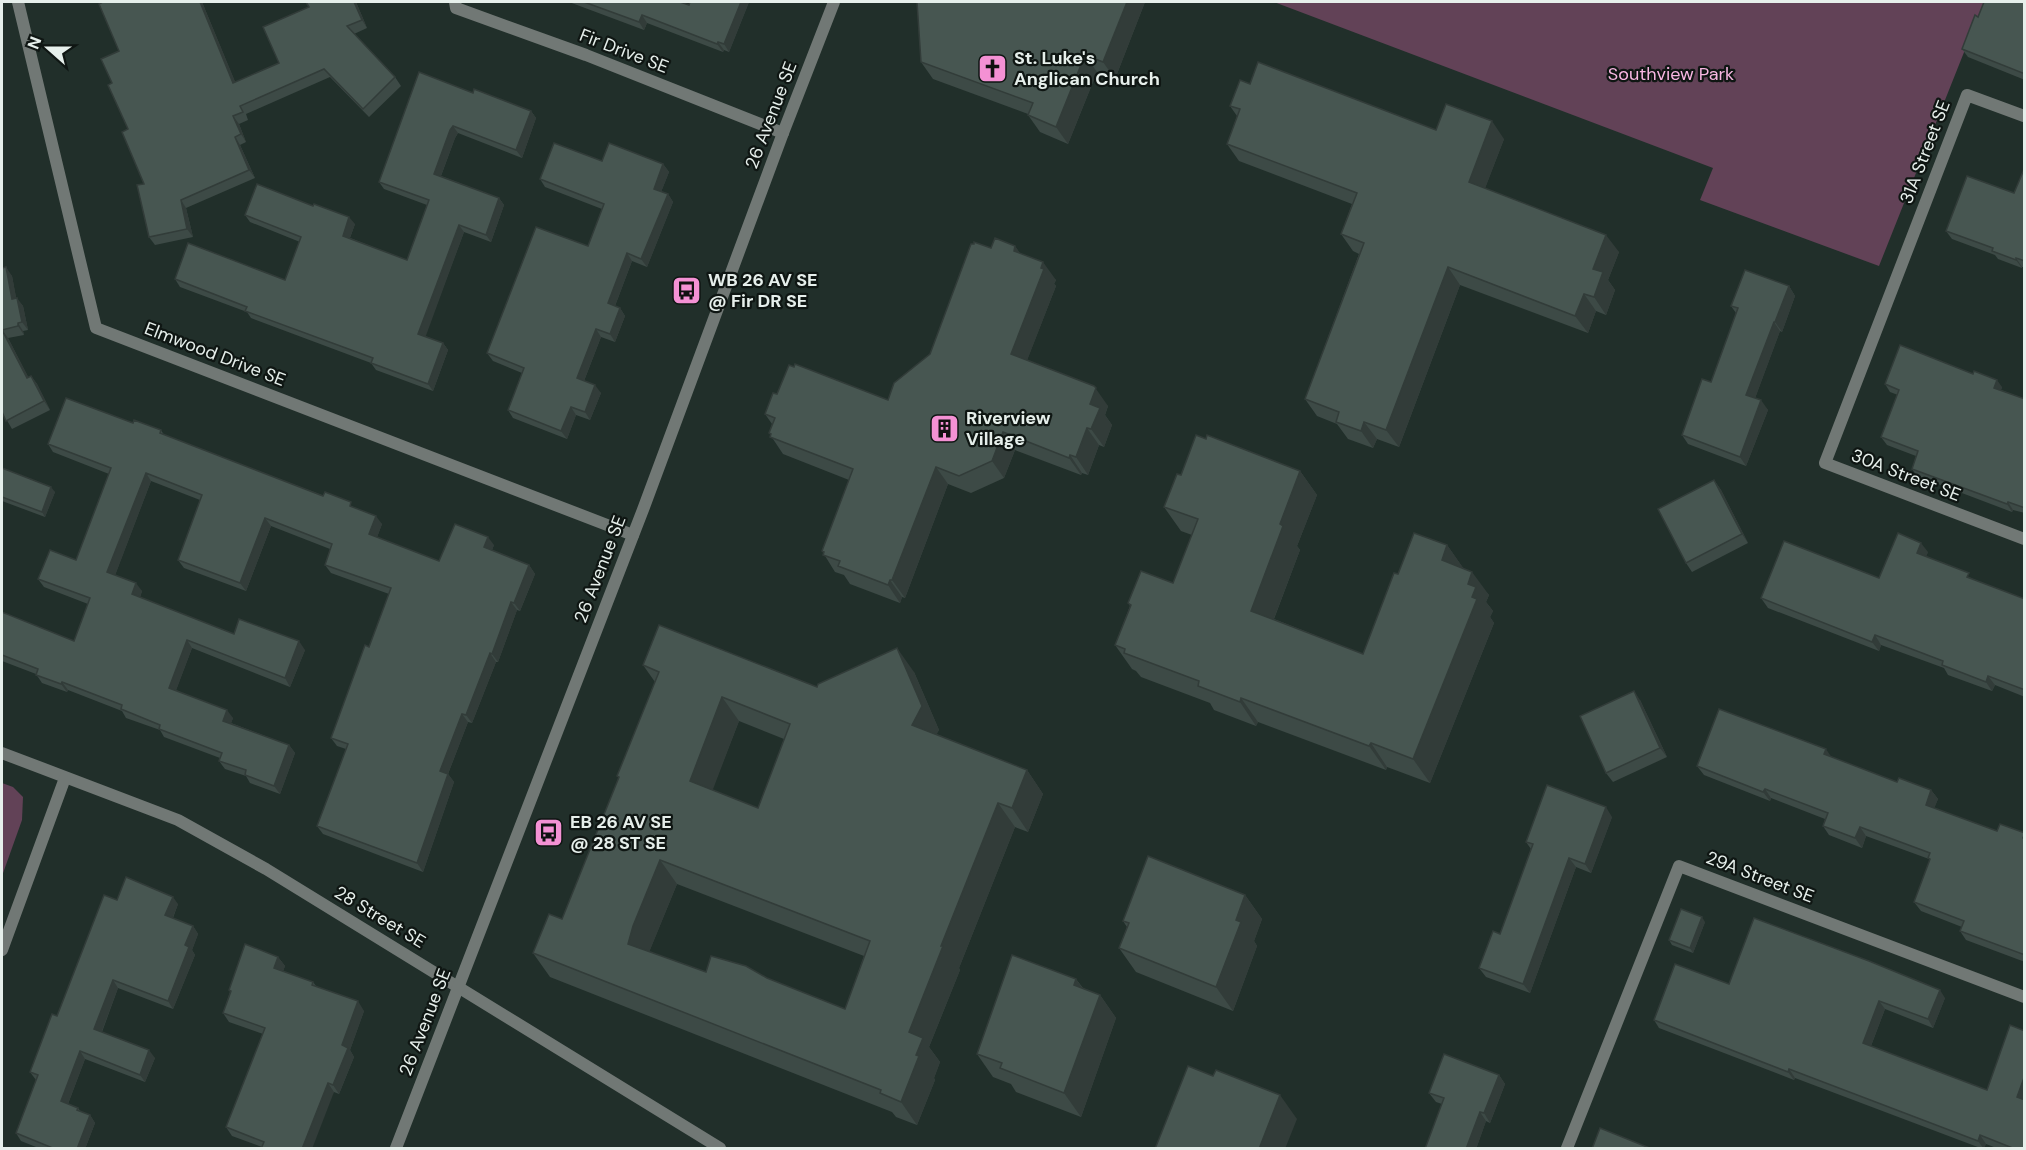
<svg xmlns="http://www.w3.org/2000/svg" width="2026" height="1150" font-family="'DM Sans',sans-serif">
  <rect width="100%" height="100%" fill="#212f2a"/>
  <!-- green -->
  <g fill="#624257">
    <path d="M 1274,2 L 1984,2 L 1879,266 L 1700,200 L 1713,168 Z"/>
    <path d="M 2,783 L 13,787 L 23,797 L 22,820 L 2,876 Z"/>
  </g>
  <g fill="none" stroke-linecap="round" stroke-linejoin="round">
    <!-- minor -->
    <g stroke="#717875" stroke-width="12">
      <path d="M 18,2 L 96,328 L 633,535"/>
      <path d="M 455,2 L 456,8 L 586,55 L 783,133"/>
      <path d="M 2024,116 L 1967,95 L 1825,463 L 2024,539"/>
      <path d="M 2,753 L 178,820 L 266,869 L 720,1148"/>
      <path d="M 2,950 L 65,778"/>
      <path d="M 1567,1148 L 1679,866 L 2024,997"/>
    </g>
    <!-- tertiary -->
    <path stroke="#717875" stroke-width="12" d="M 396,1148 L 644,507 L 783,133 L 834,2"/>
  </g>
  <!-- wall -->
  <g fill="#3d4a46" fill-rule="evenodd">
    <path d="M 100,2 L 202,2 L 235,82 L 279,63 L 356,2 L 367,28 L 354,34 L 395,77 L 401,86 L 369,117 L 330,77 L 246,114 L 248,120 L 239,124 L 246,142 L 240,145 L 255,178 L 186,208 L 193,237 L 155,245 L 149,237 L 144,184 L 128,129 L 112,83 L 119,51 Z"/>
    <path d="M 569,2 L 680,2 L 689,5 L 749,2 L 729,52 L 724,50 L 723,52 L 647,23 L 644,30 Z"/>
    <path d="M 917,2 L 1145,2 L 1115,79 L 1097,72 L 1068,144 L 1040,132 L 1028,115 L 1028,114 L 933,79 L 921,62 Z"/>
    <path d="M 2025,2 L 2025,80 L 1968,57 L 1962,49 L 1978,17 Z"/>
    <path d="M 1250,84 L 1436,130 L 1504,139 L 1485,188 L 1619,252 L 1608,280 L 1615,290 L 1606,315 L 1596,311 L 1588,333 L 1460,285 L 1399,447 L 1377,439 L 1373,448 L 1348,439 L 1337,424 L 1317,416 L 1305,399 L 1359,254 L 1353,251 L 1341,234 L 1352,204 L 1239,161 L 1227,144 L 1237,116 L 1230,106 Z"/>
    <path d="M 473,93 L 531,111 L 536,118 L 522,158 L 458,133 L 455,138 L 441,176 L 499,198 L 504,205 L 491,242 L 464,232 L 425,336 L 443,343 L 448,350 L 433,391 L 376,370 L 371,363 L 251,318 L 247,312 L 180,287 L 175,279 L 285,280 L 300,242 L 250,222 L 245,215 L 355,224 L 350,238 L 407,260 L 427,205 L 384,189 L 379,182 Z"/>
    <path d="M 602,161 L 663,164 L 669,172 L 661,192 L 668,194 L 673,202 L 647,267 L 632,261 L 615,306 L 620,308 L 625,316 L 615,342 L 601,337 L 584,381 L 601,393 L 590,420 L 576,415 L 567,439 L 513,418 L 508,410 L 522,373 L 493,361 L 487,353 L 588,246 L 602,209 L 545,187 L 540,179 Z"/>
    <path d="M 2025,167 L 2025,267 L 2022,267 L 2022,268 L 1998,259 L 1995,255 L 1952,239 L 1946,231 L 2014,193 Z"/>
    <path d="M 1015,246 L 1020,254 L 1056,280 L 1054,284 L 1056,286 L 1027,360 L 1108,406 L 1105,415 L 1112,425 L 1104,447 L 1099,445 L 1088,475 L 1082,473 L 1081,475 L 1015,450 L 1004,478 L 971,493 L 948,484 L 905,598 L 902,597 L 900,603 L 850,584 L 844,575 L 835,572 L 822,551 L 849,480 L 783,454 L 769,433 L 772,424 L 765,414 L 777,394 L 888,400 L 930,354 L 991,248 Z"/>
    <path d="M 2,259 L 3,268 L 12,276 L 16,298 L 23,306 L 28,330 L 23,331 L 24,335 L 8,338 L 28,377 L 31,376 L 37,384 L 50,410 L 12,429 L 2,412 Z"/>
    <path d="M 1789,286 L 1795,296 L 1782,332 L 1780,331 L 1755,398 L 1768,410 L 1746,466 L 1688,444 L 1682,435 L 1711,382 L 1736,313 L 1731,306 Z"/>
    <path d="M 1885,384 L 2002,387 L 2001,390 L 2025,399 L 2025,513 L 2013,510 L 2012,512 L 1917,476 L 1912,469 L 1916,456 L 1887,445 L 1881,437 L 1898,395 L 1890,392 Z"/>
    <path d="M 161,430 L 164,435 L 356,508 L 382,524 L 377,537 L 439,561 L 494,545 L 492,550 L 529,565 L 535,574 L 520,611 L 517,610 L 498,662 L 496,662 L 472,723 L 468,722 L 448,774 L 454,782 L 423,872 L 323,834 L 317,826 L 346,749 L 337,746 L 331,738 L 369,647 L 389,594 L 331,573 L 325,565 L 330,549 L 271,526 L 246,591 L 184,568 L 178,560 L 200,500 L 151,481 L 115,575 L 142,591 L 140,597 L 234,634 L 305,650 L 290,687 L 192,648 L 176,690 L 233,718 L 231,723 L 289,745 L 295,753 L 280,794 L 250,783 L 246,776 L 225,769 L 219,761 L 220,758 L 164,737 L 160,730 L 126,718 L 122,711 L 68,690 L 67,692 L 42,683 L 36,674 L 2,661 L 2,612 L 74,641 L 88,604 L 44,587 L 38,579 L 76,560 L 109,474 L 53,452 L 48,444 Z"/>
    <path d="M 2,468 L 55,492 L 45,517 L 2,501 Z"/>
    <path d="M 1300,471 L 1317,495 L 1297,546 L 1300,550 L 1274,619 L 1363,654 L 1398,574 L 1447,545 L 1463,568 L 1489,595 L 1486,602 L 1493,611 L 1490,617 L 1494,623 L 1430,783 L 1387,767 L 1386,770 L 1258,722 L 1256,726 L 1214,710 L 1210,703 L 1141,677 L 1136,671 L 1132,669 L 1115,645 L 1130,606 L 1128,603 L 1173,583 L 1192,535 L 1181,531 L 1164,507 L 1181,475 Z"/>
    <path d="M 1714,480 L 1721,490 L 1748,543 L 1692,572 L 1686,563 Z"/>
    <path d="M 1928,552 L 1926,556 L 1973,579 L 2025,599 L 2025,697 L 1995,685 L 1992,691 L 1948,675 L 1944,668 L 1881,645 L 1879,651 L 1768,608 L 1761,598 L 1879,578 Z"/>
    <path d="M 643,665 L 817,687 L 914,672 L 939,730 L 936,734 L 1027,770 L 1043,794 L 1028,832 L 1015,827 L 959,968 L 960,970 L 929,1047 L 940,1062 L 934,1078 L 935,1080 L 917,1125 L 896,1117 L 892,1112 L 550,977 L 533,953 L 562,919 L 619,778 L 617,776 L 655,682 ZM 739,721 L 784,739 L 758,808 L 712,790 ZM 677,884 L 864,956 L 845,1009 L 767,978 L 706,972 L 649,952 Z"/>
    <path d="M 1640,700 L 1667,757 L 1613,782 L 1606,773 Z"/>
    <path d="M 1831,757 L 1897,782 L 1931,790 L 1938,799 L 1934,808 L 1997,831 L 2025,833 L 2025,962 L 1966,940 L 1960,931 L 1962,927 L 1921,911 L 1914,902 L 1930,860 L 1929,859 L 1866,836 L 1862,848 L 1829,835 L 1823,826 L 1825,819 L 1771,798 L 1770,801 L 1704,775 L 1697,766 Z"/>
    <path d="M 1612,817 L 1591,873 L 1576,867 L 1530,993 L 1486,977 L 1479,968 L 1500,934 L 1531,849 L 1526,842 Z"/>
    <path d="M 1245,895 L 1262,919 L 1254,941 L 1257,946 L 1233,1011 L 1136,972 L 1119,948 L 1127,927 L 1123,921 Z"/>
    <path d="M 117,900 L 178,904 L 173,918 L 193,926 L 198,934 L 192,950 L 195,955 L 173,1009 L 118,988 L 102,1032 L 155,1058 L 145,1082 L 85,1059 L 68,1104 L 78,1108 L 81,1112 L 90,1115 L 95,1123 L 85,1149 L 41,1149 L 21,1141 L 16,1133 L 36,1080 L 30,1072 L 57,1016 Z"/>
    <path d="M 1705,922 L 1693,953 L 1672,945 L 1669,940 Z"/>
    <path d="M 278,957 L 285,966 L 283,971 L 313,982 L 316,986 L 364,1011 L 350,1050 L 354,1057 L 339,1094 L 334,1092 L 262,1147 L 232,1136 L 226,1127 L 263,1034 L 229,1022 L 223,1013 L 230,992 L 229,990 Z"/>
    <path d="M 1076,979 L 1083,988 L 1100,995 L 1116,1018 L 1081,1117 L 1016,1092 L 1011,1084 L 993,1077 L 977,1054 Z"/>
    <path d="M 1729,984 L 1945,998 L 1933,1028 L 1885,1009 L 1871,1046 L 1987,1090 L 2025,1031 L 2025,1149 L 1999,1149 L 1986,1144 L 1983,1149 L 1795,1078 L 1794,1080 L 1659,1028 L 1654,1020 Z"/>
    <path d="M 1499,1075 L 1505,1084 L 1490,1123 L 1486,1121 L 1476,1149 L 1425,1149 L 1442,1104 L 1436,1102 L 1429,1093 Z"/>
  </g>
  <!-- shaded-wall -->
  <g fill="#323c39">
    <path d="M 200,2 L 202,2 L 239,91 L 233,83 Z"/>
    <path d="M 354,2 L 356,2 L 367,28 L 362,20 Z"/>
    <path d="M 741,2 L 749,2 L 729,52 L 724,44 Z"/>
    <path d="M 1127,2 L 1145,2 L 1115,79 L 1103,62 Z"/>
    <path d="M 642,15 L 647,23 L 644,30 L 639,22 Z"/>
    <path d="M 718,42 L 724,50 L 723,52 L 717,44 Z"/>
    <path d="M 1085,55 L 1097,72 L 1068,144 L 1056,127 Z"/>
    <path d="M 531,111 L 536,118 L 522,158 L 516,150 Z"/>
    <path d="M 233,116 L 239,124 L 246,142 L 241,134 Z"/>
    <path d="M 1492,121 L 1504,139 L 1481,199 L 1469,182 Z"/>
    <path d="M 453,126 L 458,133 L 455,138 L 439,181 L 434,174 L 450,130 Z"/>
    <path d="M 235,137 L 240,145 L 255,178 L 249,170 Z"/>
    <path d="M 663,164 L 669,172 L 659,197 L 654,189 Z"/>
    <path d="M 668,194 L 673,202 L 647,267 L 641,259 Z"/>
    <path d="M 499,198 L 504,205 L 491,242 L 486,235 Z"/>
    <path d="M 181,200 L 186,208 L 193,237 L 187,229 Z"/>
    <path d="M 349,217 L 355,224 L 348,243 L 343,236 Z"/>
    <path d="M 459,225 L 464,232 L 424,341 L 418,334 Z"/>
    <path d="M 1606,235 L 1619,252 L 1608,280 L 1615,290 L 1606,315 L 1594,297 L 1593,269 Z"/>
    <path d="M 1015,246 L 1028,264 L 1014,251 Z"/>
    <path d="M 627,253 L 632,261 L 613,311 L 608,303 Z"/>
    <path d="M 2016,258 L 2022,267 L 2022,268 L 2016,260 Z"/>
    <path d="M 1043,262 L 1056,280 L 1054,284 L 1056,286 L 1023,371 L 1011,354 Z"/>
    <path d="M 6,267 L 12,276 L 18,307 L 12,299 Z"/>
    <path d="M 1448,267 L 1460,285 L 1399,447 L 1386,430 Z"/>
    <path d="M 1789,286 L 1795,296 L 1782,332 L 1775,322 Z"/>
    <path d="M 1584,294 L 1596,311 L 1588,333 L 1575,316 Z"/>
    <path d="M 17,298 L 23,306 L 28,330 L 22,322 Z"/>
    <path d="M 620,308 L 625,316 L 615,342 L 610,334 Z"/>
    <path d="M 1774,322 L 1780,331 L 1753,404 L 1746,395 Z"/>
    <path d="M 18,323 L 23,331 L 24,335 L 18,326 Z"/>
    <path d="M 596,329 L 601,337 L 582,386 L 577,378 Z"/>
    <path d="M 2,330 L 8,338 L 33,386 L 27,378 Z"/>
    <path d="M 443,343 L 448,350 L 433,391 L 428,384 Z"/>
    <path d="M 31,376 L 37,384 L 50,410 L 44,401 Z"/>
    <path d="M 1997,380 L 2002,387 L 1999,395 L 1994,388 Z"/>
    <path d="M 595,385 L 601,393 L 590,420 L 585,412 Z"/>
    <path d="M 1094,386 L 1108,406 L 1105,415 L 1112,425 L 1104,447 L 1091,429 L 1090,404 Z"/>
    <path d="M 1761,400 L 1768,410 L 1746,466 L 1740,457 Z"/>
    <path d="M 571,407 L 576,415 L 567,439 L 561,431 Z"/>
    <path d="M 1364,422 L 1377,439 L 1373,448 L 1361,431 Z"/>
    <path d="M 1087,428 L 1099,445 L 1088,475 L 1076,457 Z"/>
    <path d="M 1003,432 L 1015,450 L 1004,478 L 992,461 Z"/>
    <path d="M 1070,455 L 1082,473 L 1081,475 L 1069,458 Z"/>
    <path d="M 936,467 L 948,484 L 905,598 L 892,580 Z"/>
    <path d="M 1300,471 L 1317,495 L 1297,546 L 1300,550 L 1268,634 L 1251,611 L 1280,524 Z"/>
    <path d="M 146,473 L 151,481 L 113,581 L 107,572 Z"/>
    <path d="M 1714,480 L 1721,490 L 1748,543 L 1742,534 Z"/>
    <path d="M 51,487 L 55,492 L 45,517 L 42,512 Z"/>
    <path d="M 2008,502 L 2013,510 L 2012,512 L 2007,504 Z"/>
    <path d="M 376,516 L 382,524 L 375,543 L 369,534 Z"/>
    <path d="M 265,518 L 271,526 L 246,591 L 240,583 Z"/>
    <path d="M 488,537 L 494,545 L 490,555 L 484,547 Z"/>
    <path d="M 1921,543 L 1928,552 L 1924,562 L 1917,553 Z"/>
    <path d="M 1447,545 L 1464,569 L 1442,560 Z"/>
    <path d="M 529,565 L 535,574 L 520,611 L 514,603 Z"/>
    <path d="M 1472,572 L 1489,595 L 1486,602 L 1493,611 L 1490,617 L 1494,623 L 1430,783 L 1413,759 L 1472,597 L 1468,584 Z"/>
    <path d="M 890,580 L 902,597 L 900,603 L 888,585 Z"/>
    <path d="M 136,583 L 142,591 L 138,603 L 132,594 Z"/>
    <path d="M 511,602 L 517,610 L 498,662 L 492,654 Z"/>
    <path d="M 1875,635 L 1881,645 L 1879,651 L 1872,642 Z"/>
    <path d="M 187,640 L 192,648 L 174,696 L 169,688 Z"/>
    <path d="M 299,641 L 305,650 L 290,687 L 285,678 Z"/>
    <path d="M 897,648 L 914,672 L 939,730 L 929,749 L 912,725 Z"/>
    <path d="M 490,653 L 496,662 L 472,723 L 466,715 Z"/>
    <path d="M 1988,676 L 1995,685 L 1992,691 L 1986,682 Z"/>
    <path d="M 62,682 L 68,690 L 67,692 L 61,684 Z"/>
    <path d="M 1634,691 L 1640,700 L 1667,757 L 1660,748 Z"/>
    <path d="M 722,697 L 739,721 L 707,805 L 690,781 Z"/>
    <path d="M 1241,698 L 1258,722 L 1256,726 L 1240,702 Z"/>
    <path d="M 227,710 L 233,718 L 229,729 L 223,721 Z"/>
    <path d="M 462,714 L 468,722 L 446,779 L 440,771 Z"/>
    <path d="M 1371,743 L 1387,767 L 1386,770 L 1369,746 Z"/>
    <path d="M 289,745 L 295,753 L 280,794 L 274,786 Z"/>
    <path d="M 1826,749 L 1832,758 L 1824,754 Z"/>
    <path d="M 1027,770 L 1043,794 L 1028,832 L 1012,808 Z"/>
    <path d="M 448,774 L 454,782 L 423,872 L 417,863 Z"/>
    <path d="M 1765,789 L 1771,798 L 1770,801 L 1763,792 Z"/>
    <path d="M 1931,790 L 1938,799 L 1932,814 L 1926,805 Z"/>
    <path d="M 998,803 L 1015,827 L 959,968 L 960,970 L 929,1047 L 940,1062 L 934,1078 L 935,1080 L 917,1125 L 901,1102 L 916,1055 L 909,1032 L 941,946 Z"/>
    <path d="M 1606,807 L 1612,817 L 1591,873 L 1585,864 Z"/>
    <path d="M 1860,827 L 1866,836 L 1862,848 L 1855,838 Z"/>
    <path d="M 1569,858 L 1576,867 L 1530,993 L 1523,984 Z"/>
    <path d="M 660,860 L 677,884 L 650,950 L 645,968 L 628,944 L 633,926 Z"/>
    <path d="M 1245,895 L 1262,919 L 1254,941 L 1257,946 L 1233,1011 L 1216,987 L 1236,920 Z"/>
    <path d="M 173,897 L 178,904 L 171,922 L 165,915 Z"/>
    <path d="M 1702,917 L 1705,922 L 1693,953 L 1690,948 Z"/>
    <path d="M 193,926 L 198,934 L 192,950 L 195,955 L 173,1009 L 168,1001 L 185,945 Z"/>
    <path d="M 278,957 L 285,966 L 281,977 L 274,968 Z"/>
    <path d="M 1076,979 L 1093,1003 L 1074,985 Z"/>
    <path d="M 113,980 L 118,988 L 100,1036 L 94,1029 Z"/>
    <path d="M 1940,990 L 1945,998 L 1933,1028 L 1928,1019 Z"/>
    <path d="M 1100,995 L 1116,1018 L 1081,1117 L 1064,1093 Z"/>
    <path d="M 358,1001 L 364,1011 L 350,1050 L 354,1057 L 339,1094 L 333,1085 L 342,1045 Z"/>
    <path d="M 1879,1001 L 1885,1009 L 1869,1051 L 1863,1043 Z"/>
    <path d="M 149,1050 L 155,1058 L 145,1082 L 140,1075 Z"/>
    <path d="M 80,1051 L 85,1059 L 66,1109 L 61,1101 Z"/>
    <path d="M 1789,1069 L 1795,1078 L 1794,1080 L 1788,1072 Z"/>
    <path d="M 1499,1075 L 1505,1084 L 1490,1123 L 1484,1113 Z"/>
    <path d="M 2025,1075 L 2025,1099 L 2022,1105 L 2017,1097 Z"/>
    <path d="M 328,1083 L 334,1092 L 312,1149 L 302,1149 Z"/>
    <path d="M 1280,1095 L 1297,1119 L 1285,1149 L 1259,1149 Z"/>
    <path d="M 1480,1112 L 1486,1121 L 1476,1149 L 1466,1149 Z"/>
    <path d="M 90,1115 L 95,1123 L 85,1149 L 77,1149 Z"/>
    <path d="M 1980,1135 L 1986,1144 L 1984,1149 L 1978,1141 Z"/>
  </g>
  <!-- building -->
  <g fill="#475651" stroke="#323c39" stroke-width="1.5" fill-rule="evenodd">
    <path d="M 100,2 L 200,2 L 233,83 L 279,63 L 263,27 L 309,7 L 306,2 L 354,2 L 362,20 L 347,26 L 395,77 L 363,109 L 324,69 L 240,106 L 243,112 L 233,116 L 241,134 L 235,137 L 249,170 L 181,200 L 187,229 L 149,237 L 137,185 L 144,184 L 122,132 L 128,129 L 108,85 L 112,83 L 101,59 L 119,51 L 99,4 L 101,3 Z"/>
    <path d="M 584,2 L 680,2 L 689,5 L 690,2 L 741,2 L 724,44 L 718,42 L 717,44 L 642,15 L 639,22 Z"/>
    <path d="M 917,2 L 1127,2 L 1103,62 L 1085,55 L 1056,127 L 1028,115 L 1033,103 L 921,62 Z"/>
    <path d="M 1984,2 L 2025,2 L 2025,74 L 1962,49 L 1975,15 L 1978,17 Z"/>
    <path d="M 1258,62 L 1436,130 L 1446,104 L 1492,121 L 1469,182 L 1606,235 L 1593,269 L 1603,272 L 1594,297 L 1584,294 L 1575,316 L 1448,267 L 1386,430 L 1364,422 L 1361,431 L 1336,422 L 1339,412 L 1305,399 L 1364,243 L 1341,234 L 1357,193 L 1227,144 L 1240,109 L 1230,106 L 1240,80 L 1250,84 Z"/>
    <path d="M 419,72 L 473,93 L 474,89 L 531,111 L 516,150 L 453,126 L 450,130 L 434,174 L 499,198 L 486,235 L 459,225 L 418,334 L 443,343 L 428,384 L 371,363 L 373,358 L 245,311 L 247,307 L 175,279 L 188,243 L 285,280 L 301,237 L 245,215 L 257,184 L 313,206 L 314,204 L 349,217 L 343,236 L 407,260 L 429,200 L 379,182 Z"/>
    <path d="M 554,143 L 602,161 L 609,143 L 663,164 L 654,189 L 668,194 L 641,259 L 627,253 L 608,303 L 620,308 L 610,334 L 596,329 L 577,378 L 595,385 L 585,412 L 571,407 L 561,431 L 508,410 L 524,368 L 487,353 L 536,227 L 588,246 L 604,204 L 540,179 Z"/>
    <path d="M 2025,167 L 2025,261 L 2016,258 L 2016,260 L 1992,251 L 1993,248 L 1946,231 L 1967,176 L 2014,193 Z"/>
    <path d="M 995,238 L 1015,246 L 1014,251 L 1043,262 L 1041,268 L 1044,269 L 1011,354 L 1094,386 L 1096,388 L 1090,404 L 1100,408 L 1091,429 L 1087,428 L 1076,457 L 1070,455 L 1069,458 L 1003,432 L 992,461 L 959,476 L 936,467 L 892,580 L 890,580 L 888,585 L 838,566 L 840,561 L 823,555 L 824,552 L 822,551 L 853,469 L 770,437 L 771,434 L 769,433 L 775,418 L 765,414 L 773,393 L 777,394 L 789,365 L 794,367 L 795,364 L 888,400 L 894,383 L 930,354 L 971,244 L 974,244 L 974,242 L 991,248 Z"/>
    <path d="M 6,267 L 12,299 L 17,298 L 22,322 L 18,323 L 18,326 L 2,330 L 27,378 L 31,376 L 44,401 L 6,421 L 2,412 L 2,268 Z"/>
    <path d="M 1745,270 L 1789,286 L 1775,322 L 1774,322 L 1746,395 L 1761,400 L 1740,457 L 1682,435 L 1702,379 L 1711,382 L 1738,308 L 1731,306 Z"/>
    <path d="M 1900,345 L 1973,374 L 1974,371 L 1997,380 L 1994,388 L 2025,399 L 2025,508 L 2008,502 L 2007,504 L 1912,469 L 1918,451 L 1881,437 L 1899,390 L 1885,384 Z"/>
    <path d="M 66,398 L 133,423 L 134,420 L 161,430 L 160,433 L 323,496 L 325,492 L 351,502 L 350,506 L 376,516 L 369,534 L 439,561 L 455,524 L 488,537 L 484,547 L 529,565 L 514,603 L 511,602 L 492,654 L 490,653 L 466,715 L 462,714 L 440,771 L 448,774 L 417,863 L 317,826 L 348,744 L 331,738 L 365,645 L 369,647 L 391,588 L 325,565 L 332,544 L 265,518 L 240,583 L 178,560 L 202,495 L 146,473 L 107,572 L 136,583 L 132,594 L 234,634 L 239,619 L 299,641 L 285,678 L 187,640 L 169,688 L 227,710 L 223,721 L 289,745 L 274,786 L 245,775 L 246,770 L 219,761 L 222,753 L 159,729 L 160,725 L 121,709 L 122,705 L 62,682 L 61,684 L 36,675 L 38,669 L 2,655 L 2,612 L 74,641 L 90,598 L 38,579 L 50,550 L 76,560 L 111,468 L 48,444 Z"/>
    <path d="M 1196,435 L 1206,439 L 1207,435 L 1300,471 L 1280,524 L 1283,526 L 1251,611 L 1363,654 L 1394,573 L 1398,574 L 1414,533 L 1447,545 L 1442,560 L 1472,572 L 1468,584 L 1476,587 L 1472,597 L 1477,599 L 1413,759 L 1371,743 L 1369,746 L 1241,698 L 1240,702 L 1198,686 L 1199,681 L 1124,653 L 1125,649 L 1115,645 L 1131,605 L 1128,603 L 1141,571 L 1173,583 L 1198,519 L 1164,507 L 1177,474 L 1181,475 Z"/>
    <path d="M 2,468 L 51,487 L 42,512 L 2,497 Z"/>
    <path d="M 1714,480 L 1742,534 L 1686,563 L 1658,509 Z"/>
    <path d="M 1898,533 L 1921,543 L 1917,553 L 1969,573 L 1967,577 L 2025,599 L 2025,690 L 1988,676 L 1986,682 L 1942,665 L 1943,661 L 1875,635 L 1872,642 L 1761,598 L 1784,541 L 1879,578 Z"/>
    <path d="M 659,625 L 817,687 L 818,684 L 897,648 L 922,706 L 912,725 L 1027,770 L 1012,808 L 998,803 L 941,946 L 943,946 L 909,1032 L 923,1038 L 916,1055 L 919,1056 L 901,1102 L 880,1093 L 881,1090 L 533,953 L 549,914 L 562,919 L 619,777 L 617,776 L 659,672 L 643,665 ZM 722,697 L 790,724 L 758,808 L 690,781 ZM 660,860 L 870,941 L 845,1009 L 767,978 L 746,966 L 711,956 L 706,972 L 628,944 L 633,926 Z"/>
    <path d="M 1634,691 L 1660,748 L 1606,773 L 1580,716 Z"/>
    <path d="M 1719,709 L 1826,749 L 1824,754 L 1897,782 L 1899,778 L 1931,790 L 1926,805 L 1997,831 L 2000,824 L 2025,833 L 2023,838 L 2025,839 L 2025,955 L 1960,931 L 1964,921 L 1914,902 L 1930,859 L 1928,858 L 1930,853 L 1860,827 L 1855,838 L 1823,826 L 1828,813 L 1765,789 L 1763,792 L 1697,766 Z"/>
    <path d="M 1547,785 L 1606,807 L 1585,864 L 1569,858 L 1523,984 L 1479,968 L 1493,931 L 1500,934 L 1533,844 L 1526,842 Z"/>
    <path d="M 1148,856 L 1245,895 L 1236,920 L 1241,922 L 1216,987 L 1119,948 L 1129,923 L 1123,921 Z"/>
    <path d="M 126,877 L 173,897 L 165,915 L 193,926 L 185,945 L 189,947 L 168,1001 L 113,980 L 94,1029 L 149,1050 L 140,1075 L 80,1051 L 61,1101 L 78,1108 L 77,1110 L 90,1115 L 77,1149 L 55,1149 L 16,1133 L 38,1075 L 30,1072 L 52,1014 L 57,1016 L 104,895 L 117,900 Z"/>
    <path d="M 1681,909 L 1702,917 L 1690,948 L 1669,940 Z"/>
    <path d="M 1754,918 L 1869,961 L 1940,990 L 1928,1019 L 1879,1001 L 1863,1043 L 1987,1090 L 2010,1025 L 2025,1031 L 2025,1075 L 2017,1097 L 2025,1100 L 2025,1149 L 2015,1149 L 1980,1135 L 1978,1141 L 1789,1069 L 1788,1072 L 1654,1020 L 1675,964 L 1729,984 Z"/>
    <path d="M 245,944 L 278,957 L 274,968 L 313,982 L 312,985 L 358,1001 L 342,1045 L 348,1048 L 333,1085 L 328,1083 L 302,1149 L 261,1149 L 264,1142 L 226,1127 L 265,1028 L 223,1013 L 231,991 L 229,990 Z"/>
    <path d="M 1012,955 L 1076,979 L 1074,985 L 1100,995 L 1064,1093 L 1000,1068 L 1002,1063 L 977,1054 Z"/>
    <path d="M 1444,1054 L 1499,1075 L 1484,1113 L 1480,1112 L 1466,1149 L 1425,1149 L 1444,1098 L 1429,1093 Z"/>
    <path d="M 1188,1066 L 1213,1076 L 1216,1070 L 1280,1095 L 1259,1149 L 1155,1149 Z"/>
    <path d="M 1600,1128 L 1652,1149 L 1592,1149 Z"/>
  </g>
  <!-- icons -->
  <defs>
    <symbol id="church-square" viewBox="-11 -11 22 22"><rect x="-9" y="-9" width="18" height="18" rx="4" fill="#f491d4" stroke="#0f1613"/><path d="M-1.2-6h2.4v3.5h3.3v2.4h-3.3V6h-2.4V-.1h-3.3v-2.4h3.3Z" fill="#111"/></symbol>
    <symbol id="bus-square" viewBox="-11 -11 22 22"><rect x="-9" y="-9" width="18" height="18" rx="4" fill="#f491d4" stroke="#0f1613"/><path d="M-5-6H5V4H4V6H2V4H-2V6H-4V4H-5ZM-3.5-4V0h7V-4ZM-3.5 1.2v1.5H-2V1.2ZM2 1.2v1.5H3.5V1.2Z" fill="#111"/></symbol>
    <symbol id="building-square" viewBox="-11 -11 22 22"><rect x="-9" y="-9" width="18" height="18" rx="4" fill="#f491d4" stroke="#0f1613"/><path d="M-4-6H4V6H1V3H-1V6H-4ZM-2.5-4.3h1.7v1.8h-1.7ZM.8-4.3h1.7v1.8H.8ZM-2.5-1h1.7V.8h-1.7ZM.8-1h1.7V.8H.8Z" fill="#111"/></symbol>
  </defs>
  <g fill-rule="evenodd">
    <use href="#church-square" x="976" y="52" width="33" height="33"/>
    <use href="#bus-square" x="670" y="274" width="33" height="33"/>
    <use href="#building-square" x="928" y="412" width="33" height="33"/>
    <use href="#bus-square" x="532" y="816" width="33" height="33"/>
  </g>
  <g text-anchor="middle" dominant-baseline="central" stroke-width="4.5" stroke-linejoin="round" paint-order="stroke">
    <!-- street labels -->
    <g font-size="18" fill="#e6efeb" stroke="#0f1613">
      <text transform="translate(624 51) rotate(21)">Fir Drive SE</text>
      <text transform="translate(771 115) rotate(-69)">26 Avenue SE</text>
      <text transform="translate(1925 152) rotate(-69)">31A Street SE</text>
      <text transform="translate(215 354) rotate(21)">Elmwood Drive SE</text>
      <text transform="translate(1906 475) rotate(21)">30A Street SE</text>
      <text transform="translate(600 569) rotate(-69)">26 Avenue SE</text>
      <text transform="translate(1760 877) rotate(21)">29A Street SE</text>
      <text transform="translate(380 917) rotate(31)">28 Street SE</text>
      <text transform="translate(425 1022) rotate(-69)">26 Avenue SE</text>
    </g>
    <!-- poi labels -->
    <g font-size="18" font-weight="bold" fill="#e6efeb" stroke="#0f1613" text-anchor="start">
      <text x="1014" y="58">St. Luke's<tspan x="1014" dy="21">Anglican Church</tspan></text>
      <text x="708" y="280">WB 26 AV SE<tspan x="708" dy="21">@ Fir DR SE</tspan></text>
      <text x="966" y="418">Riverview<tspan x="966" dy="21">Village</tspan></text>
      <text x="570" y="822">EB 26 AV SE<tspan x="570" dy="21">@ 28 ST SE</tspan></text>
    </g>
    <!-- park labels -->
    <g font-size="18" fill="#f8b7e2" stroke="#0f1613">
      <text x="1671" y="74">Southview Park</text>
    </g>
  </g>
  <!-- border -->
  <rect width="2026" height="1150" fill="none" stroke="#e6efeb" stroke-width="6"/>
  <!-- north arrow -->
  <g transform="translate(48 48) rotate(291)" stroke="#0f1613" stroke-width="4.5" paint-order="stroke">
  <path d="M0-4.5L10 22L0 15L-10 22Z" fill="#e6efeb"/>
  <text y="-9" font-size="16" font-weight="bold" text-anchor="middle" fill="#e6efeb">N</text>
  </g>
</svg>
